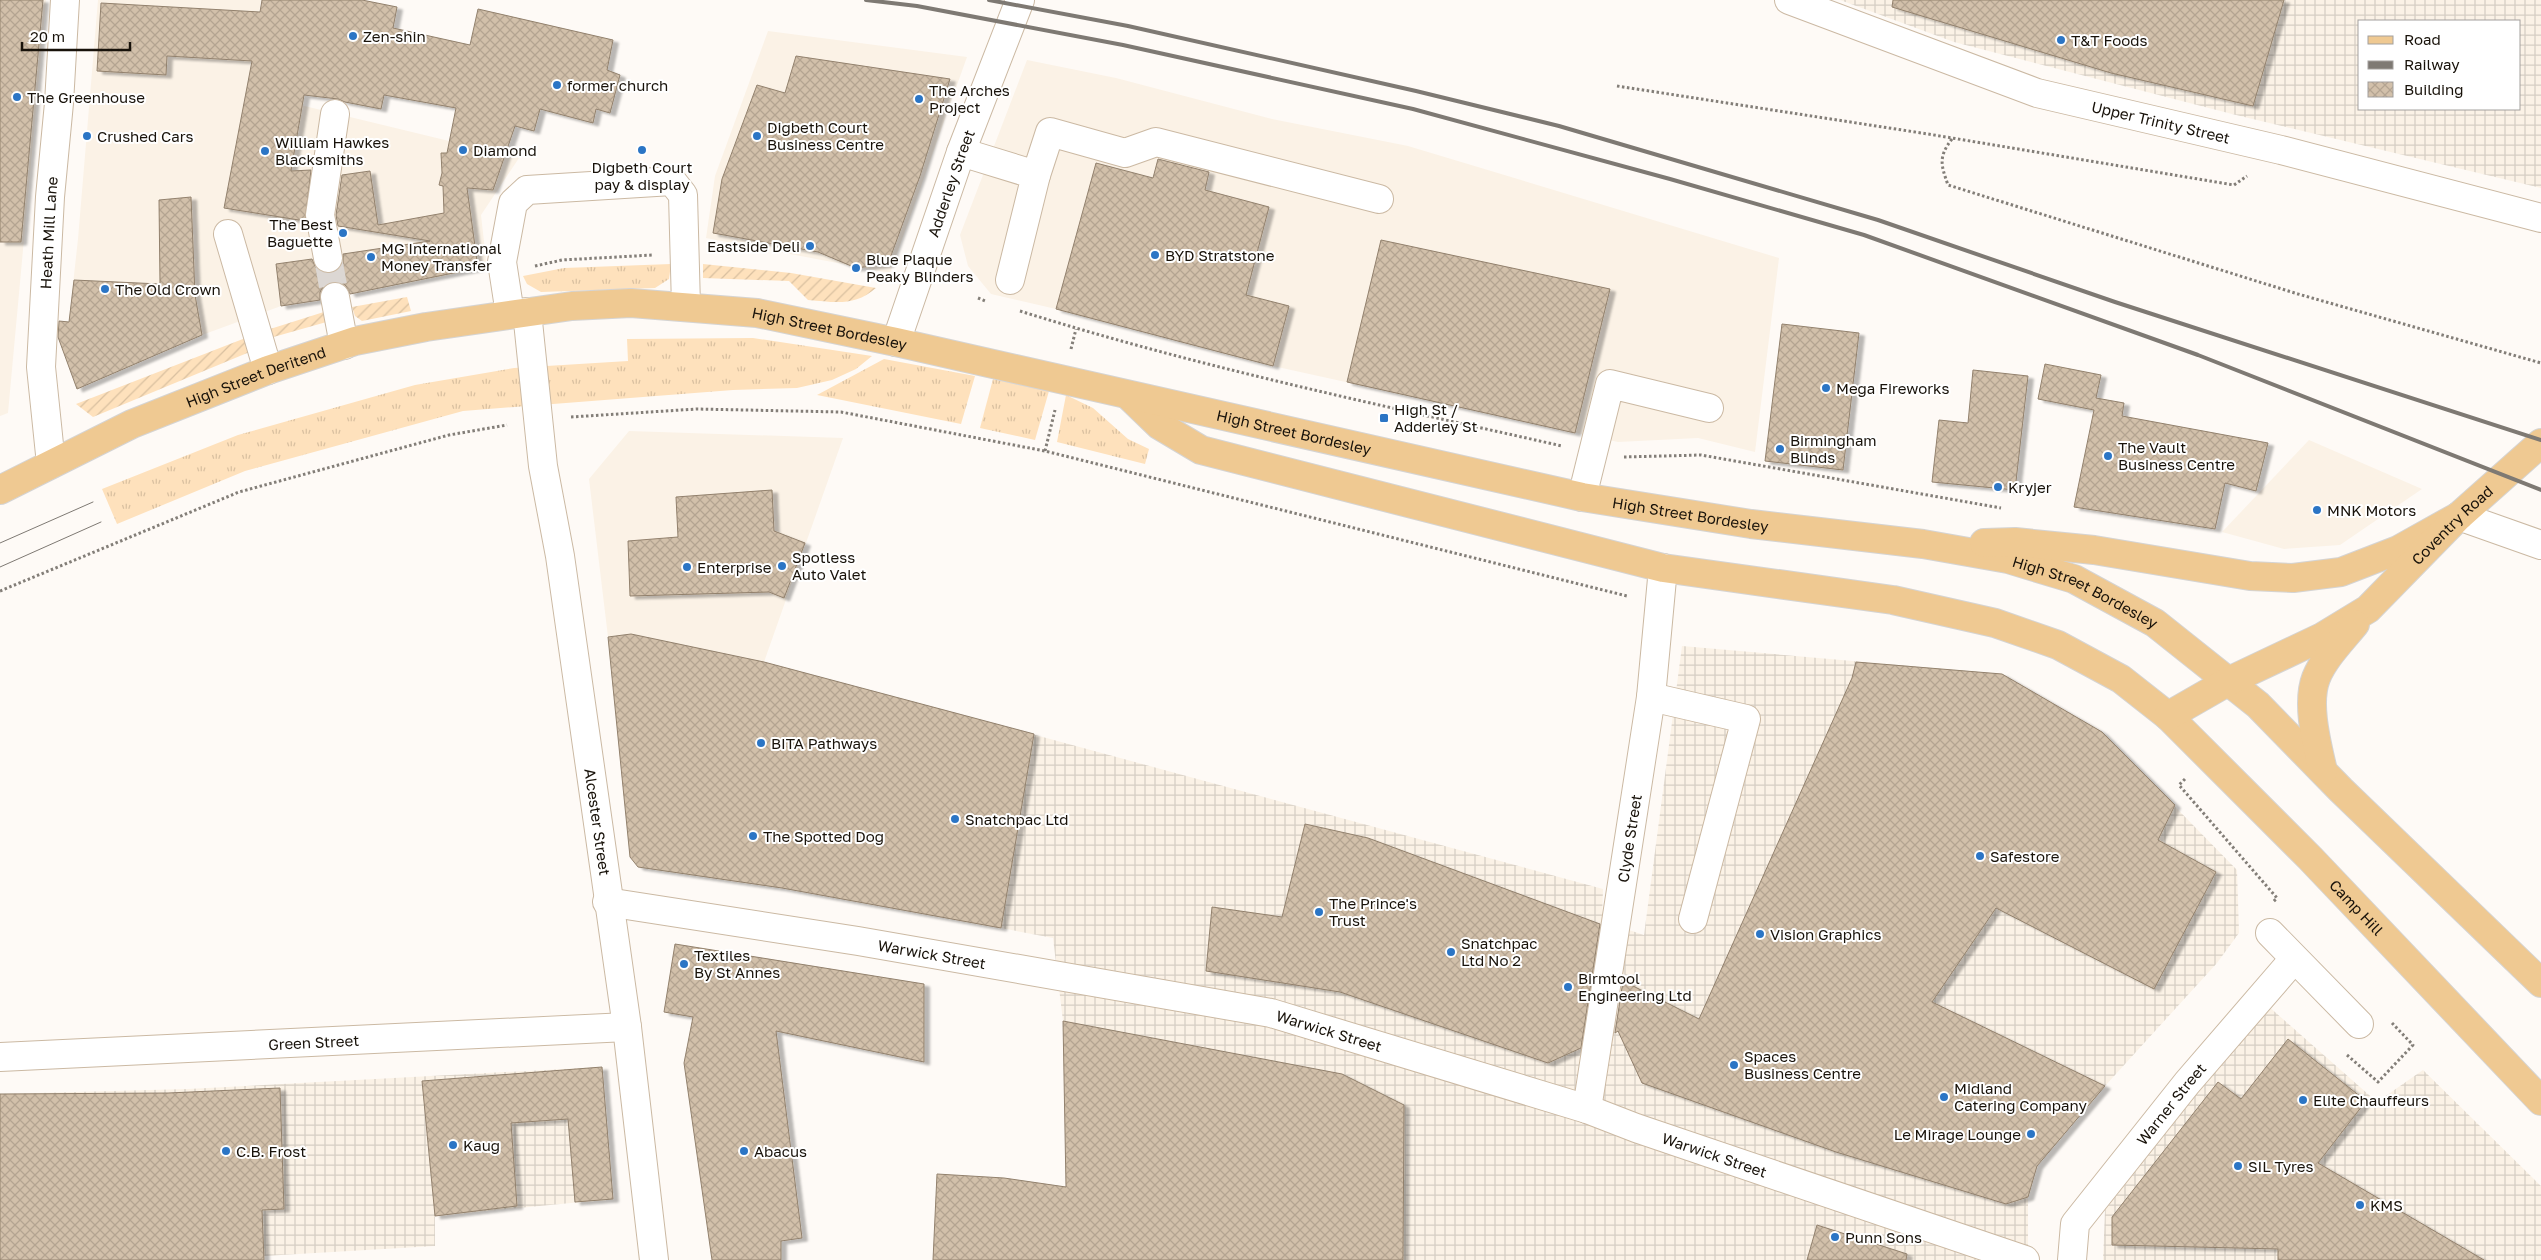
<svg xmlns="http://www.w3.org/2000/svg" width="2541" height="1260" font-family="'Golos Text',sans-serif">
  <defs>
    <pattern id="industrial-grid" width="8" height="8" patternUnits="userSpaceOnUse" patternTransform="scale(1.25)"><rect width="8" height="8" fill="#fbf2e6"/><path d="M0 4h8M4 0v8" fill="none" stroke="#d6cec4"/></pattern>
    <pattern id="grass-tufts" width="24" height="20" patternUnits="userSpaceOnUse" patternTransform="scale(1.25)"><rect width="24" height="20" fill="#fee1bc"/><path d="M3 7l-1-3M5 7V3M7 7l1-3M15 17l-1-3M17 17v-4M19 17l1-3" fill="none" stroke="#d9c0a0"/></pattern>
    <pattern id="garden-furrows" width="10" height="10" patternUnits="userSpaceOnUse" patternTransform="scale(1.25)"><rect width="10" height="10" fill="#fee1bc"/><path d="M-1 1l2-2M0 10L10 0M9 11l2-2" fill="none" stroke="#d9c0a0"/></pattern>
    <pattern id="building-cross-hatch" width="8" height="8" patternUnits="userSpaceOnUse" patternTransform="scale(1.25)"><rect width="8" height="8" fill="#d2c0aa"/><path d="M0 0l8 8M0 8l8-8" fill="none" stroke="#b4a491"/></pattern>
    <filter id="shadow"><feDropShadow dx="5.5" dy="3" stdDeviation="1" flood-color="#0004"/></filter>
  </defs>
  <rect width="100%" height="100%" fill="#fefaf6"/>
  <!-- built -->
  <g fill="#fbf2e6">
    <path d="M 0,0 L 46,0 L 8,413 L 0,416 Z"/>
    <path d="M 98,0 L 261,0 L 247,92 L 519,158 L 481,215 L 487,268 L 281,306 L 202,335 L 65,357 L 78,239 Z"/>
    <path d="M 768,31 L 967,57 L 890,273 L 706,238 L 715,176 Z"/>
    <path d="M 1027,60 L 1116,78 L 1272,119 L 1408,146 L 1779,258 L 1755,452 L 1698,438 L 1618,442 L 1273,366 L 1056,309 L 991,294 L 968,266 L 960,235 Z"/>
    <path d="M 629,431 L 843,438 L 764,662 L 631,634 L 608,637 L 589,479 Z"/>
    <path d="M 2309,440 L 2422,489 L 2340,545 L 2284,549 L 2222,532 Z"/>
  </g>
  <!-- industrial -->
  <g fill="url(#industrial-grid)" fill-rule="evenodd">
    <path d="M 1840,0 L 2541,0 L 2541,188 L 2232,114 L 1954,42 ZM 2360,21 L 2520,21 L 2520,109 L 2360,109 Z"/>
    <path d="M 1682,646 L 2002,674 L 2102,732 L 2237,870 L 2239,933 L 2217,963 L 2105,1086 L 2037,1166 L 2028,1197 L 2028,1260 L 1068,1260 L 1063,1021 L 1053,938 L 875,904 L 910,701 L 1603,889 L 1602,921 L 1644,935 Z"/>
    <path d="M 2267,1005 L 2377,1102 L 2423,1070 L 2541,1186 L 2541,1260 L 2103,1260 L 2105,1210 Z"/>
    <path d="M 601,1067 L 613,1199 L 435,1216 L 435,1246 L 264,1256 L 264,1260 L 0,1260 L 0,1094 L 188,1089 Z"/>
  </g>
  <!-- grass -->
  <g fill="url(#grass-tufts)">
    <path d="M 671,264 L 669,279 L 655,288 L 541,292 L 527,284 L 523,276 L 564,268 Z"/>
    <path d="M 753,338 L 872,356 L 856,369 L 832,380 L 797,388 L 733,390 L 463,411 L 245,471 L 117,524 L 102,489 L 238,435 L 415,385 L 514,368 L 628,361 L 627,339 Z"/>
    <path d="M 884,359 L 975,376 L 961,424 L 817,395 Z"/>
    <path d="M 993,379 L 1049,391 L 1035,440 L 980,428 Z"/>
    <path d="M 1066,395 L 1093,408 L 1128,439 L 1149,449 L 1145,464 L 1057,442 Z"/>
  </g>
  <!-- garden -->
  <g fill="url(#garden-furrows)">
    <path d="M 703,264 L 791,273 L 876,288 C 854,307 835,302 808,300 L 789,281 L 703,278 Z"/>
    <path d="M 407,297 L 411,311 L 362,321 L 355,316 L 352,307 Z"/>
    <path d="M 327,311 L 330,321 L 270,338 L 267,330 Z"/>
    <path d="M 248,337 L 252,351 L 93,417 L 76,404 Z"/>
  </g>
  <!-- building -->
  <g fill="url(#building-cross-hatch)" stroke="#92816d" filter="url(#shadow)">
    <path d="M 0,0 L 43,0 L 21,242 L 0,242 Z"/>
    <path d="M 262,0 L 362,0 L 397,7 L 393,28 L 470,45 L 478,9 L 613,40 L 607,70 L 620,75 L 610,113 L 596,109 L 593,123 L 540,109 L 534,131 L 515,126 L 493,190 L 467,188 L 478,268 L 350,294 L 346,286 L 341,282 L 333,282 L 324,286 L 320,292 L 320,300 L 281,306 L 276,264 L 312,259 L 316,268 L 323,273 L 330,273 L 338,270 L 343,264 L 343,254 L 430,241 L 338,226 L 336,215 L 342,175 L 370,171 L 378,225 L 444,213 L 443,186 L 439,185 L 442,173 L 441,153 L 447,153 L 456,108 L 384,95 L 381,109 L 345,102 L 338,99 L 304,95 L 291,171 L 311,170 L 305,221 L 224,208 L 252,61 L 167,56 L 166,75 L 97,71 L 101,3 L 260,12 Z"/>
    <path d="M 1893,0 L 2284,0 L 2253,106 L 2111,73 L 1892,7 Z"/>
    <path d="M 796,56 L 950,79 L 920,176 L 888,264 L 856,268 L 818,252 L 713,233 L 722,179 L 757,85 L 785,93 Z"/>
    <path d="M 1158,159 L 1209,172 L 1205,190 L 1269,207 L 1246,295 L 1289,306 L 1273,366 L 1056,309 L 1096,163 L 1153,178 Z"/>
    <path d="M 191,197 L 195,295 L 202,335 L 77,389 L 58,337 L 59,321 L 69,322 L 74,280 L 160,284 L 159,200 Z"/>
    <path d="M 1381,240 L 1610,289 L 1575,433 L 1347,382 Z"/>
    <path d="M 1782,324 L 1859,333 L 1843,470 L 1765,461 Z"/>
    <path d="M 2045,364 L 2101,375 L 2096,398 L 2124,403 L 2122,416 L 2268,443 L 2256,491 L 2225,483 L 2215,529 L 2074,507 L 2094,410 L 2038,399 Z"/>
    <path d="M 1973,370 L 2028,376 L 2015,490 L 1932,482 L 1939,420 L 1968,423 Z"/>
    <path d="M 772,490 L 774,531 L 805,543 L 784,598 L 769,592 L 630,596 L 628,541 L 678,537 L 676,497 Z"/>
    <path d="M 631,634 L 764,662 L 1034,734 L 1001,928 L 782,888 L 638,867 L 630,857 L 608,637 Z"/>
    <path d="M 1856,662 L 2002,674 L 2102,732 L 2175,805 L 2158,840 L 2216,872 L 2154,989 L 1996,908 L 1932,1002 L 2105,1086 L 2037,1166 L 2028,1197 L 2006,1204 L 1836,1152 L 1642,1083 L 1618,1031 L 1615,1033 L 1623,981 L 1699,1019 L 1852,678 Z"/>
    <path d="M 1305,824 L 1368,838 L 1600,924 L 1581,1048 L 1548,1063 L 1340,992 L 1206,971 L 1212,907 L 1282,917 Z"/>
    <path d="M 675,944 L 924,984 L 924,1062 L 776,1031 L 802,1238 L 781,1241 L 781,1260 L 712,1260 L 684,1063 L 693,1017 L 664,1012 Z"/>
    <path d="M 1063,1021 L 1342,1074 L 1404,1105 L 1403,1260 L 933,1260 L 937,1174 L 1004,1178 L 1066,1187 Z"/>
    <path d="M 2288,1039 L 2366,1101 L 2318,1163 L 2484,1260 L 2278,1260 L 2278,1249 L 2112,1245 L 2112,1217 L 2218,1082 L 2241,1099 Z"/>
    <path d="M 602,1067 L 613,1199 L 575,1202 L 568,1119 L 511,1123 L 517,1206 L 435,1216 L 422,1081 Z"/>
    <path d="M 280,1088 L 284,1209 L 262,1210 L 264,1260 L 0,1260 L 0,1094 L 168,1093 Z"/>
    <path d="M 1817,1225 L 1907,1254 L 1906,1260 L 1807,1260 Z"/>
  </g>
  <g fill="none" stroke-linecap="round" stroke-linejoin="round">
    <!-- minor-tunnel -->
    <path stroke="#dcd7d3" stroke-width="28" stroke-dasharray="28 14" stroke-linecap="butt" d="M 328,258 L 335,297"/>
    <defs>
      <g id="minor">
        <path id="s1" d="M 1789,0 L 2037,93 L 2281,150 L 2541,218"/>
        <path d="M 961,152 L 1036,175 L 1010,280"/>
        <path d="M 1036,175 L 1050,132 L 1125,153 L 1156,142 L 1379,199"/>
        <path d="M 228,234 L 268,370"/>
        <path d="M 328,258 L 320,215 L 335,114"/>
        <path d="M 335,297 L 344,345"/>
        <path id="s2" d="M 527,312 L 543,466 L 560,556 L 627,1027 L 654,1260"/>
        <path d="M 510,314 L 502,262 L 513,203 L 527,190 L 672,181 L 683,195 L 686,306"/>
        <path id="s3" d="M 896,342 L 961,152 L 1020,0"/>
        <path id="s4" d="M 51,464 L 41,367 L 50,197 L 59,103 L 65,0"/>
        <path d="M 1582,497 L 1610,384 L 1709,408"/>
        <path d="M 2459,516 L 2541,545"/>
        <path d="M 1651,697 L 1746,719 L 1693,919"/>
        <path id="s5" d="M 607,902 L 858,941 L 1271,1013 L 1587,1109 L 1636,1128 L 2025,1260"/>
        <path d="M 2270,933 L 2359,1024"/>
        <path id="s6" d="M 0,1057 L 627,1027"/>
        <path id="s7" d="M 1587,1109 L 1651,697 L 1663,568"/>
        <path id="s8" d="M 2072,1260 L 2075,1224 L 2187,1083 L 2294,959"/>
      </g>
      <g id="major">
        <path id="s9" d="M 1129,396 L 1159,425 L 1201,450 L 1663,568 L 1893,600 L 1995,623 L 2058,645 L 2121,679 L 2168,716 L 2310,858 L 2541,1101"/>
        <path id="s10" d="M 0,490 L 132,424 L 268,370 L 355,341 L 426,327 L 572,306 L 631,303 L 757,313 L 896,342 L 1582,497 L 1751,524 L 1923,544 L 2008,559 L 2074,579 L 2155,623 L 2258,705 L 2341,790 L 2541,983"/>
        <path d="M 1984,543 L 2015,542 L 2094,550 L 2250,576 L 2293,578 L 2341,572 L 2398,550 L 2459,516"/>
        <path id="s11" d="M 2168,716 L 2229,681 L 2322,637 L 2368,609 L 2459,516 L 2541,443"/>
        <path d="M 2323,771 C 2317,744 2306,704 2316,678 C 2324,658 2342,640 2355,624"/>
      </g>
    </defs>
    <!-- minor casing -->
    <use href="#minor" stroke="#cbb9a3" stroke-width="30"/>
    <!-- major casing -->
    <use href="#major" stroke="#d5d4d3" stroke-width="30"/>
    <!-- path -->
    <g stroke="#837e78" stroke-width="3" stroke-dasharray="2.5 2.5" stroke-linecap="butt">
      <path d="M 1617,86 L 1928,134 L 2234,185 L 2247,176"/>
      <path d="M 1952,139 C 1938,157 1941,165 1948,185 L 2298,294 L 2541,363"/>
      <path d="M 535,266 L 562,260 L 653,255"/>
      <path d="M 978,298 L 985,301"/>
      <path d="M 1020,311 C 1198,367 1380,405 1562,446"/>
      <path d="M 1071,349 L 1076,329"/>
      <path d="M 571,417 L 697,409 L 841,412 L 1045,451 L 1627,596"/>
      <path d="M 1045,451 L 1055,410"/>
      <path d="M 1624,457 L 1701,455 L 2001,508"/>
      <path d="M 0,591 L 239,492 L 449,435 L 507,425"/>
      <path d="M 2185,779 L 2179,785 L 2277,898 L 2273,902"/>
      <path d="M 2347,1055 L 2378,1082 L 2413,1045 L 2392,1023"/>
    </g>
    <!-- minor -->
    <use href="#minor" stroke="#fff" stroke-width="28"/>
    <!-- major -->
    <use href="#major" stroke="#efc992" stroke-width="28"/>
    <!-- tram -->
    <g stroke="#7e7973" stroke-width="1">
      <path d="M 0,543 L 93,502"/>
      <path d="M 0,567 L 101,522"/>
    </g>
    <!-- rail -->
    <g stroke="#7e7973" stroke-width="4">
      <path d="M 866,0 L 917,6 L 1123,45 L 1413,109 L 1670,179 L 1864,235 L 2198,355 L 2541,490"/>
      <path d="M 989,0 L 1128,26 L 1416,91 L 1559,126 L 1878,220 L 2115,302 L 2541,440"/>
    </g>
  </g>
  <!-- markers -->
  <g fill="#2b75c5" stroke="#fff" stroke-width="2">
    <circle cx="353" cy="36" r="5"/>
    <circle cx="2061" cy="40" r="5"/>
    <circle cx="557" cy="85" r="5"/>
    <circle cx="17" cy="97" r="5"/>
    <circle cx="919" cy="99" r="5"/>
    <circle cx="87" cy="136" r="5"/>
    <circle cx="757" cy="136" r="5"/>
    <circle cx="463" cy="150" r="5"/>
    <circle cx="642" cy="150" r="5"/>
    <circle cx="265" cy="151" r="5"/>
    <circle cx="343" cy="233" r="5"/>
    <circle cx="810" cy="246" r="5"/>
    <circle cx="1155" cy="255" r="5"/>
    <circle cx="371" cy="257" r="5"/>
    <circle cx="856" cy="268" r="5"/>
    <circle cx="105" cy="289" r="5"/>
    <circle cx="1826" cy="388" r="5"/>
    <rect x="1379" y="413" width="10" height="10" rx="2.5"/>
    <circle cx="1780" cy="449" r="5"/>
    <circle cx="2108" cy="456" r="5"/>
    <circle cx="1998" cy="487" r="5"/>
    <circle cx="2317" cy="510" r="5"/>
    <circle cx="782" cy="566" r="5"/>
    <circle cx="687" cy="567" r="5"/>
    <circle cx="761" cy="743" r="5"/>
    <circle cx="955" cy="819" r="5"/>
    <circle cx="753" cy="836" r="5"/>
    <circle cx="1980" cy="856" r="5"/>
    <circle cx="1319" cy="912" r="5"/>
    <circle cx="1760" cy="934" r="5"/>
    <circle cx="1451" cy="952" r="5"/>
    <circle cx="684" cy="964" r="5"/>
    <circle cx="1568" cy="987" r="5"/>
    <circle cx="1734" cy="1065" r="5"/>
    <circle cx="1944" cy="1097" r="5"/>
    <circle cx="2303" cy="1100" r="5"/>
    <circle cx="2031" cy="1134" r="5"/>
    <circle cx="453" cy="1145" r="5"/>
    <circle cx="226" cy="1151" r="5"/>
    <circle cx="744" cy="1151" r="5"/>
    <circle cx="2238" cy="1166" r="5"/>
    <circle cx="2360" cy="1205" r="5"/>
    <circle cx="1835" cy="1237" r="5"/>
  </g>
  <g text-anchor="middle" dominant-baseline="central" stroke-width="4" stroke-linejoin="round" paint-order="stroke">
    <!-- poi labels -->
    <g font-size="15" fill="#18120a" stroke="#fff" text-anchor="start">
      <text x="363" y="36">Zen-shin</text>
      <text x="2071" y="40">T&amp;T Foods</text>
      <text x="567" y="85">former church</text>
      <text x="929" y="90">The Arches<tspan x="929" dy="17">Project</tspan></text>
      <text x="27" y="97">The Greenhouse</text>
      <text x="767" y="127">Digbeth Court<tspan x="767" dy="17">Business Centre</tspan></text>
      <text x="97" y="136">Crushed Cars</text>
      <text x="275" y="142">William Hawkes<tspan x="275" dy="17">Blacksmiths</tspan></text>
      <text x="473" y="150">Diamond</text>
      <text x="642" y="167" text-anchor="middle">Digbeth Court<tspan x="642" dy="17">pay &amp; display</tspan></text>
      <text x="333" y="224" text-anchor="end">The Best<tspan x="333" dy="17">Baguette</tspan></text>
      <text x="800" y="246" text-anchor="end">Eastside Deli</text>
      <text x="381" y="248">MG International<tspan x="381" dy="17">Money Transfer</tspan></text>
      <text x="1165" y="255">BYD Stratstone</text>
      <text x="866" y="259">Blue Plaque<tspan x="866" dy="17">Peaky Blinders</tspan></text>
      <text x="115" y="289">The Old Crown</text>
      <text x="1836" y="388">Mega Fireworks</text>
      <text x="1394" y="409">High St /<tspan x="1394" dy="17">Adderley St</tspan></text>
      <text x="1790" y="440">Birmingham<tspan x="1790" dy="17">Blinds</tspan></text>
      <text x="2118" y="447">The Vault<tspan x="2118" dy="17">Business Centre</tspan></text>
      <text x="2008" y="487">Kryjer</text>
      <text x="2327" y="510">MNK Motors</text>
      <text x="792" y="557">Spotless<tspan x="792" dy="17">Auto Valet</tspan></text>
      <text x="697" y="567">Enterprise</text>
      <text x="771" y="743">BITA Pathways</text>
      <text x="965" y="819">Snatchpac Ltd</text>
      <text x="763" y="836">The Spotted Dog</text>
      <text x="1990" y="856">Safestore</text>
      <text x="1329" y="903">The Prince's<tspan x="1329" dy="17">Trust</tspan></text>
      <text x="1770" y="934">Vision Graphics</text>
      <text x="1461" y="943">Snatchpac<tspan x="1461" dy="17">Ltd No 2</tspan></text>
      <text x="694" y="955">Textiles<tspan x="694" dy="17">By St Annes</tspan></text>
      <text x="1578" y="978">Birmtool<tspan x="1578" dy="17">Engineering Ltd</tspan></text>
      <text x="1744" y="1056">Spaces<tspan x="1744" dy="17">Business Centre</tspan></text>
      <text x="1954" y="1088">Midland<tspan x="1954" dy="17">Catering Company</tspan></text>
      <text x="2313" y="1100">Elite Chauffeurs</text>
      <text x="2021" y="1134" text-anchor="end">Le Mirage Lounge</text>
      <text x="463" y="1145">Kaug</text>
      <text x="236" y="1151">C.B. Frost</text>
      <text x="754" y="1151">Abacus</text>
      <text x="2248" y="1166">SIL Tyres</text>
      <text x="2370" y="1205">KMS</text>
      <text x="1845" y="1237">Punn Sons</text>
    </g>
    <!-- street labels -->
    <g font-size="15" fill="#18120a" stroke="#fff">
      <text stroke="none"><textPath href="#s1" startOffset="392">Upper Trinity Street</textPath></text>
      <text stroke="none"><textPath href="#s3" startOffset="168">Adderley Street</textPath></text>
      <text stroke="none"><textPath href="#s4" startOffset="232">Heath Mill Lane</textPath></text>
      <text stroke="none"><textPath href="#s10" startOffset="865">High Street Bordesley</textPath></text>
      <text stroke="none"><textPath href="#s10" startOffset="280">High Street Deritend</textPath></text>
      <text stroke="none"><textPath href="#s10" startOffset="1341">High Street Bordesley</textPath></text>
      <text stroke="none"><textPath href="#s10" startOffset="1746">High Street Bordesley</textPath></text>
      <text stroke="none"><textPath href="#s11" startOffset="346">Coventry Road</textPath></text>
      <text stroke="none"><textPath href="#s10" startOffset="2151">High Street Bordesley</textPath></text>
      <text stroke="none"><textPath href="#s2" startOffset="515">Alcester Street</textPath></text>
      <text stroke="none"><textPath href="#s7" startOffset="274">Clyde Street</textPath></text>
      <text stroke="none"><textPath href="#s9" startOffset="1371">Camp Hill</textPath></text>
      <text stroke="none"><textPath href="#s5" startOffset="329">Warwick Street</textPath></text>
      <text stroke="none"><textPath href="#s5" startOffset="734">Warwick Street</textPath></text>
      <text stroke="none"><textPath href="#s6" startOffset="314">Green Street</textPath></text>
      <text stroke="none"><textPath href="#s8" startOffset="190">Warner Street</textPath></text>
      <text stroke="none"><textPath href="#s5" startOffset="1139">Warwick Street</textPath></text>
    </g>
  </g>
  <!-- legend -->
  <rect x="2358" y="20" width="162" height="90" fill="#ffffff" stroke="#a3a09d"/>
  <rect x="2368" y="36" width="25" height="8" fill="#efc992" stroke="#a3a09d"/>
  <text x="2404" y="45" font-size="15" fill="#18120a">Road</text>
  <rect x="2368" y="61" width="25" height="8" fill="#7e7973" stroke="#a3a09d"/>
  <text x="2404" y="70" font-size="15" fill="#18120a">Railway</text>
  <rect x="2368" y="82" width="25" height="15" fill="url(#building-cross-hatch)" stroke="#a3a09d"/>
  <text x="2404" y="95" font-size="15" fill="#18120a">Building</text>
  <!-- scale -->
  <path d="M22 42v8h108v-8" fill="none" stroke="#18120a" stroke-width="2.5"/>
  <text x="30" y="42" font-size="15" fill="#18120a" stroke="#ffffff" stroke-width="4" paint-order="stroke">20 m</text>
</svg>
